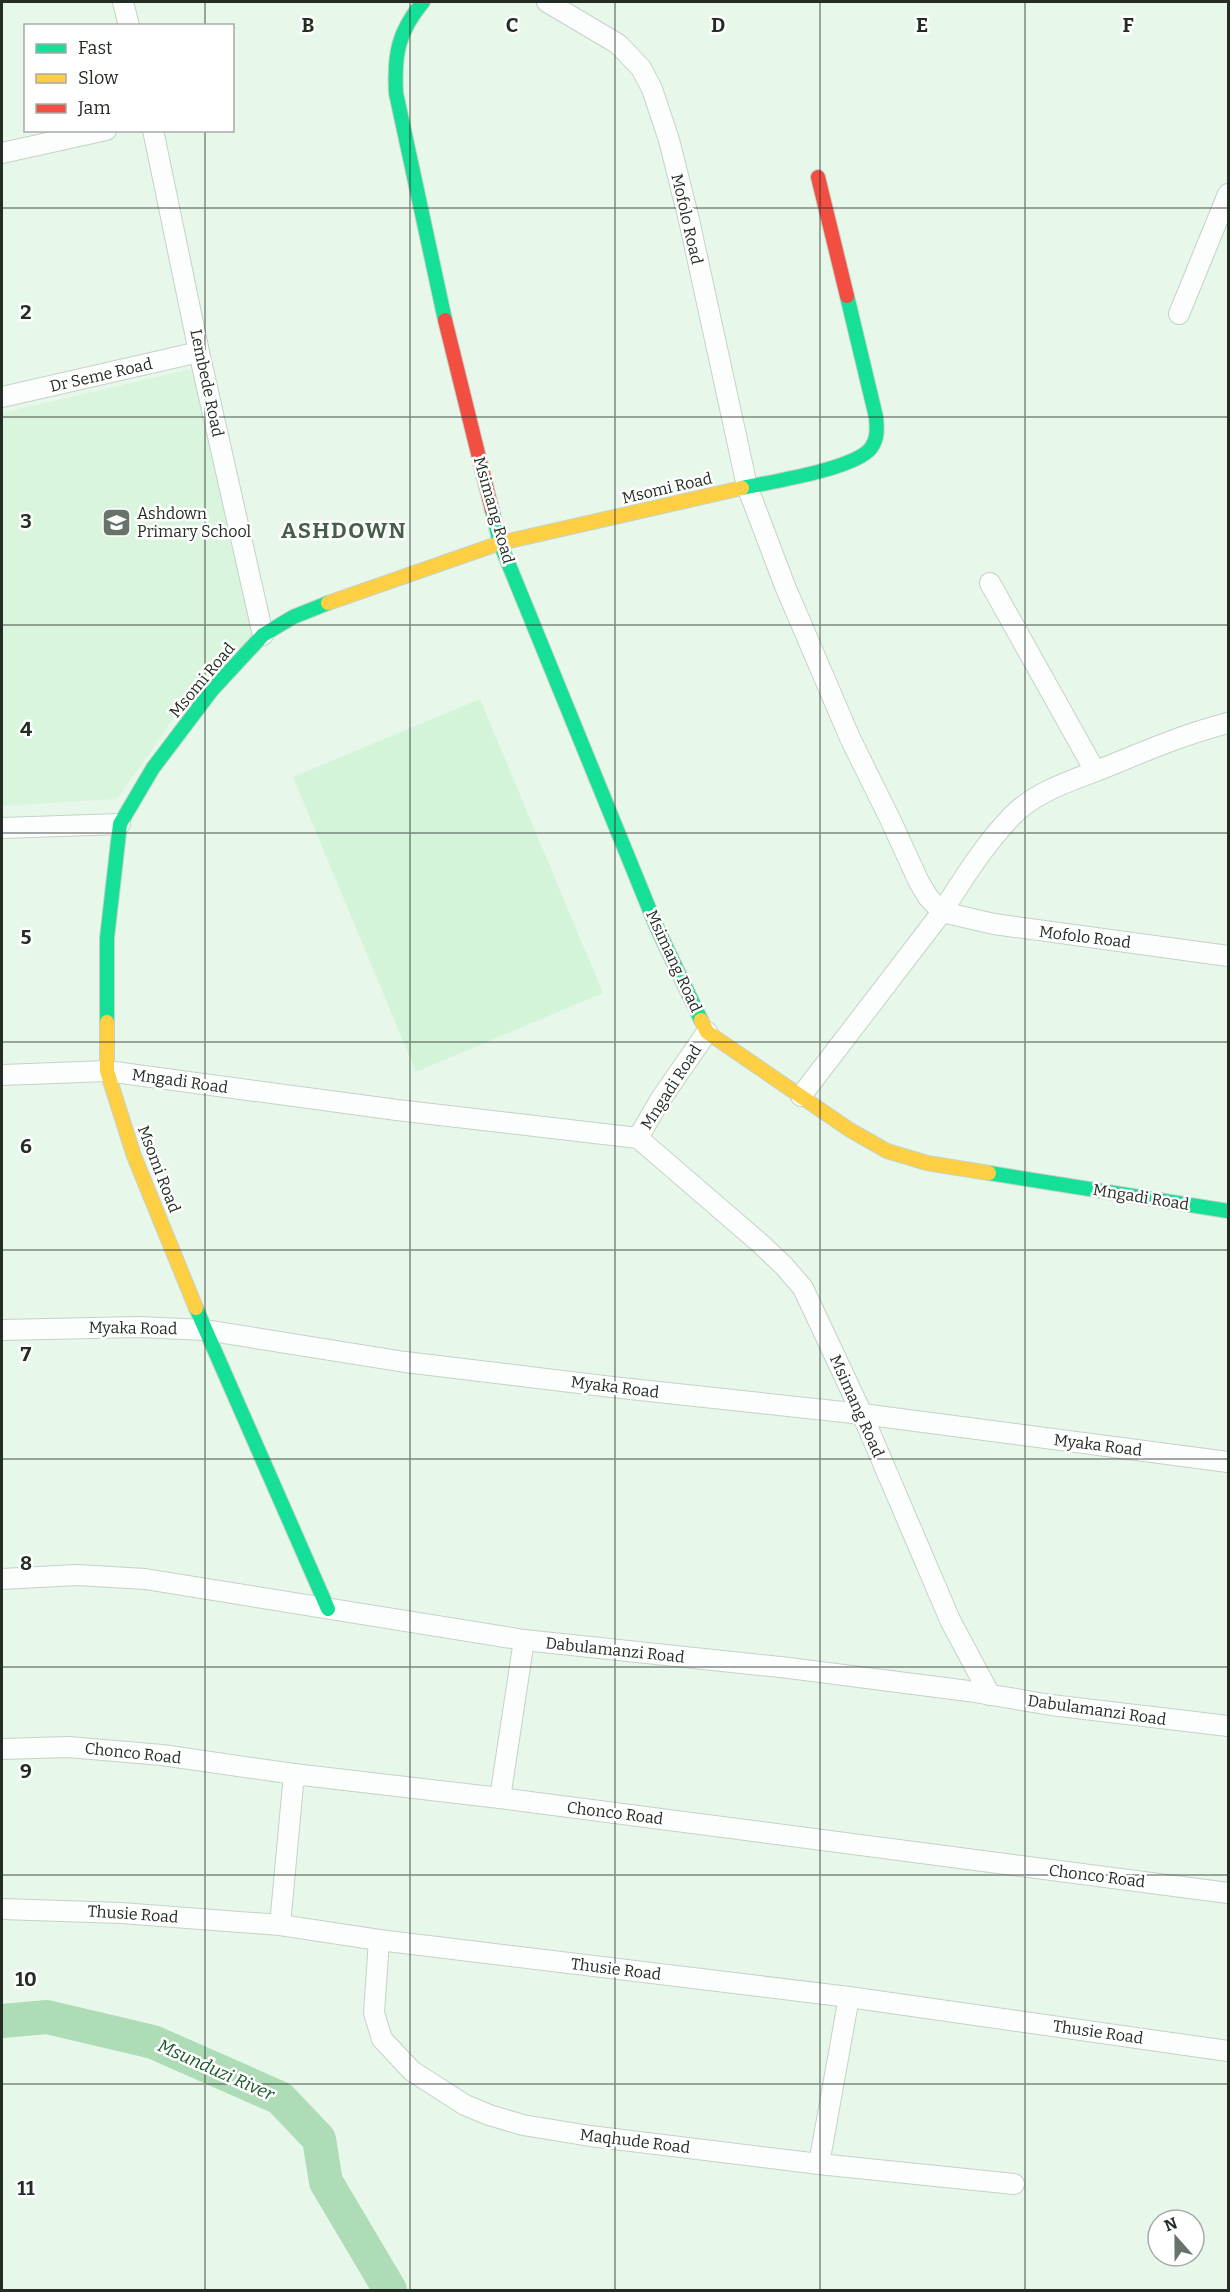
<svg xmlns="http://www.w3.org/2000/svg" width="1230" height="2292" font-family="Bitter,serif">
  <rect width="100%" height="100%" fill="#e7f8ea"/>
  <!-- built -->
  <path fill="#daf5de" d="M 195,368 L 256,631 L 184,704 L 117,799 L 2,806 L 2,413 Z"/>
  <!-- pitch -->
  <path fill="#d4f4da" d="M 480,699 L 603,993 L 416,1072 L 293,777 Z"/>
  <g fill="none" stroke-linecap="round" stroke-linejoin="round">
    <!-- river -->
    <path stroke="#aedcb7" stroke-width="34" d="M 2,2021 L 47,2017 L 153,2042 L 280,2098 L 319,2139 L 326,2182 L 390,2290"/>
    <defs>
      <g id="street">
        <path d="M 123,2 L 129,26"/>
        <path d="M 547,2 L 618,44 L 641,68 L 652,89 L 669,140 L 689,220 L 747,486 L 785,586 L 850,738 L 890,819 L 919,882 L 928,897 L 942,912"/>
        <path d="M 153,130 L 199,352 L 263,635"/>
        <path d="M 2,153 L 106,130"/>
        <path d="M 1179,314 L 1228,194"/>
        <path d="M 2,397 L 199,352"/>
        <path d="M 990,583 L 1095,771"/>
        <path d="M 2,828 L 120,824"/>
        <path d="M 942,912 L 994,924 L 1228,956"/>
        <path d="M 2,1075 L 107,1071 L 397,1110 L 638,1138"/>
        <path d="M 801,1096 L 942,912 C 963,879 985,844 1012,816 C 1036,791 1073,780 1104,768 C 1145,751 1185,734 1228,723"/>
        <path d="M 638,1138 L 762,1245 L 784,1266 L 803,1288 L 862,1414 L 950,1620 L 990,1695"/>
        <path d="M 638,1138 L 660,1100 L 707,1032"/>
        <path d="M 2,1330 L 138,1327 L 205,1330 L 405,1362 L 612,1387 L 862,1414 L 1228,1462"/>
        <path d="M 2,1579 L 77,1575 L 145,1579 L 524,1640 L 789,1668 L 968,1691 L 1051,1705 L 1228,1726"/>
        <path d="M 2,1749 L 68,1747 L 162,1755 L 294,1774 L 500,1798 L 1228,1893"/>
        <path d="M 500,1798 L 524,1640"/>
        <path d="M 2,1909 L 121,1913 L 280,1925 L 379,1940 L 849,1997 L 1228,2051"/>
        <path d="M 280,1925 L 294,1774"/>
        <path d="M 379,1940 L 374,2013 L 382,2039 L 412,2071 L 465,2105 L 489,2115 L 523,2125 L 590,2136 L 819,2164 L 1014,2184"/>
        <path d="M 819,2164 L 849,1997"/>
      </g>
      <g id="fast">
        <path d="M 423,2 C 398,32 394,54 396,93 L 445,320"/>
        <path d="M 742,488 C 770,482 855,469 871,448 C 878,438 877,429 876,417 L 847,296"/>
        <path d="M 492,510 L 500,543 L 657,928 L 701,1020"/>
        <path d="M 107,1022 L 107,938 L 120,824 L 153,768 L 212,690 L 263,635 L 293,617 L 328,603"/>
        <path d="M 989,1173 L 1228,1211"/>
        <path d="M 196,1308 L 328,1609"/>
      </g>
      <g id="slow">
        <path d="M 328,603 L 500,543 L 742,488"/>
        <path d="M 701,1020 L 707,1032 L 850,1130 L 887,1151 L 927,1163 L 989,1173"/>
        <path d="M 107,1022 L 107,1071 L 134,1156 L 196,1308"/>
      </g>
      <g id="jam">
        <path d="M 818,177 L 847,296"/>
        <path d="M 445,320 L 492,510"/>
      </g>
    </defs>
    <!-- street casing -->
    <use href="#street" stroke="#c5d2c7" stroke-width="22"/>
    <!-- fast casing -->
    <use href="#fast" stroke="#c5d2c7" stroke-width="16"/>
    <!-- slow casing -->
    <use href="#slow" stroke="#c5d2c7" stroke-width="16"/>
    <!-- jam casing -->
    <use href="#jam" stroke="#c5d2c7" stroke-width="16"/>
    <!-- street -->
    <use href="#street" stroke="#fbfefc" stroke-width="20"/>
    <!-- fast -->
    <use href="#fast" stroke="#16e098" stroke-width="14"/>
    <!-- slow -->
    <use href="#slow" stroke="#ffcf43" stroke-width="14"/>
    <!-- jam -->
    <use href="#jam" stroke="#f24e42" stroke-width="14"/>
  </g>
  <!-- grid -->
  <path fill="none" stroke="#232d24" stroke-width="1.5" stroke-opacity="0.55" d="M 205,2 L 205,26M 410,2 L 410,2290M 615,2 L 615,2290M 820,2 L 820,2290M 1025,2 L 1025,2290M 205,130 L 205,2290M 2,208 L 1228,208M 2,417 L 1228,417M 2,625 L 1228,625M 2,833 L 1228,833M 2,1042 L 1228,1042M 2,1250 L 1228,1250M 2,1459 L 1228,1459M 2,1667 L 1228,1667M 2,1875 L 1228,1875M 2,2084 L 1228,2084"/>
  <!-- icons -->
  <defs>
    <symbol id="school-square" viewBox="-11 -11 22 22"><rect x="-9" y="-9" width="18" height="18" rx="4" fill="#687469" stroke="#fff"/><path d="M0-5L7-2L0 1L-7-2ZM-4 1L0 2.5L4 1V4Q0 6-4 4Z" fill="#fff"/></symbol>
  </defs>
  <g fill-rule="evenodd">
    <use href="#school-square" x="100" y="506" width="33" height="33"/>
  </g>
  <g text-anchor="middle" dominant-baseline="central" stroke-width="5" stroke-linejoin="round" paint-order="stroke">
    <!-- street labels -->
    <g font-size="16" fill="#232d24" stroke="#fff">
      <text transform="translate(687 219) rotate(77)">Mofolo Road</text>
      <text transform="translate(101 375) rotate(-13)">Dr Seme Road</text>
      <text transform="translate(207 383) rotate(78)">Lembede Road</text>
      <text transform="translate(667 488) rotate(-13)">Msomi Road</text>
      <text transform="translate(494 510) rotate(74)">Msimang Road</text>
      <text transform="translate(202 680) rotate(-50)">Msomi Road</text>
      <text transform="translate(1085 937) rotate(7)">Mofolo Road</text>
      <text transform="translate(674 961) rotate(65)">Msimang Road</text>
      <text transform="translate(180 1081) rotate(8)">Mngadi Road</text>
      <text transform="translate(671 1087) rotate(-57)">Mngadi Road</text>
      <text transform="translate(159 1169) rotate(69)">Msomi Road</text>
      <text transform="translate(1141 1197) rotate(9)">Mngadi Road</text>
      <text transform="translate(133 1328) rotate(1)">Myaka Road</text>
      <text transform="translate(615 1387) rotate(7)">Myaka Road</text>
      <text transform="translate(857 1406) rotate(66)">Msimang Road</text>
      <text transform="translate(1098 1445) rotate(7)">Myaka Road</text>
      <text transform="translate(615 1650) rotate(6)">Dabulamanzi Road</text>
      <text transform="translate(1097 1710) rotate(8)">Dabulamanzi Road</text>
      <text transform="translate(133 1753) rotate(6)">Chonco Road</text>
      <text transform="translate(615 1813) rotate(7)">Chonco Road</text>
      <text transform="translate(1097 1876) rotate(7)">Chonco Road</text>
      <text transform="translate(133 1914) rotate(4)">Thusie Road</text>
      <text transform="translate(616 1969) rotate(7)">Thusie Road</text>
      <text transform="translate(1098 2032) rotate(8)">Thusie Road</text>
      <text transform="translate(635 2141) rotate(7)">Maqhude Road</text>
    </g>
    <!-- poi labels -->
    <g font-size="16" fill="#232d24" stroke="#fff" text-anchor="start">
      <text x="137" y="513">Ashdown<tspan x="137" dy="18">Primary School</tspan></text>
    </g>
    <!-- water labels -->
    <g font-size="18" font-style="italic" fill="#1b582c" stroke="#fff">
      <text transform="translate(216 2070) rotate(24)">Msunduzi River</text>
    </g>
    <!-- district labels -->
    <g font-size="22" font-weight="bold" letter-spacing="1.5" fill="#465f4b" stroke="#fff">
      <text x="344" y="530">ASHDOWN</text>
    </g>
  </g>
  <g font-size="20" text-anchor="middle" font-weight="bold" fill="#232d24" stroke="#fff" stroke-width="5" stroke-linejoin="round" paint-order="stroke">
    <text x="308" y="32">B</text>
    <text x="512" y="32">C</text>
    <text x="718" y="32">D</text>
    <text x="922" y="32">E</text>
    <text x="1128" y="32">F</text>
    <text x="26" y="319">2</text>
    <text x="26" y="528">3</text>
    <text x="26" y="736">4</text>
    <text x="26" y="944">5</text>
    <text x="26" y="1153">6</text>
    <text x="26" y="1361">7</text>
    <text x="26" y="1570">8</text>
    <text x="26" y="1778">9</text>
    <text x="26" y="1986">10</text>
    <text x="26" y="2195">11</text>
  </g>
  <!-- border -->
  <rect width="1230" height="2292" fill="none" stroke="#232d24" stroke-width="6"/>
  <!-- legend -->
  <rect x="24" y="24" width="210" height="108" fill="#ffffff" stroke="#a7aba7" stroke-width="1.5"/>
  <rect x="36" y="44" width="30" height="9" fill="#16e098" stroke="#a7aba7" stroke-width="1.5"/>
  <text x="78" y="54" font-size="18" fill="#232d24">Fast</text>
  <rect x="36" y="74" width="30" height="9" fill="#ffcf43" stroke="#a7aba7" stroke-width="1.5"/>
  <text x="78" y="84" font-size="18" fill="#232d24">Slow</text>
  <rect x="36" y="104" width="30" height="9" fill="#f24e42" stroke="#a7aba7" stroke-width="1.5"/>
  <text x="78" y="114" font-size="18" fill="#232d24">Jam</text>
  <!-- north arrow -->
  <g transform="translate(1176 2238) rotate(339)"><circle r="28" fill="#ffffff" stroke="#a7aba7" stroke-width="1.5"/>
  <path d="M0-4.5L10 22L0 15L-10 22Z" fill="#687469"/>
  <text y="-9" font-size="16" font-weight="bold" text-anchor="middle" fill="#232d24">N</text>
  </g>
</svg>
